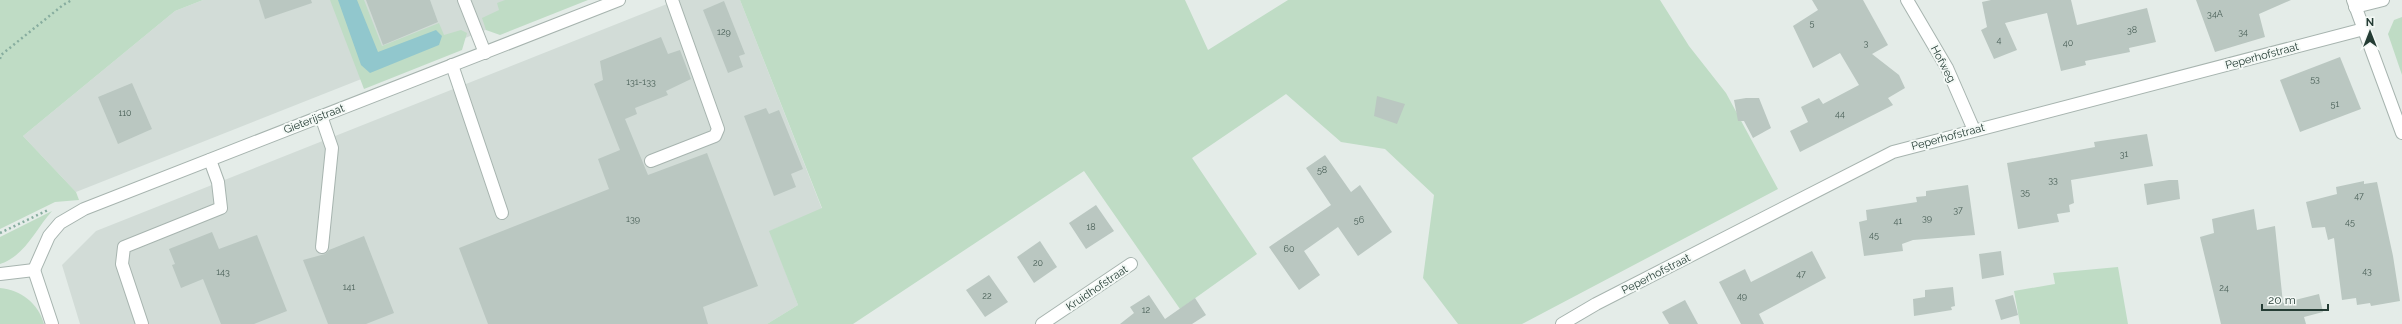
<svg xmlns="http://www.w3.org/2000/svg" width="2402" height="324" font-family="Raleway,sans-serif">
  <rect width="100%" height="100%" fill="#e4ece8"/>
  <!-- built -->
  <g fill="#d2dcd7">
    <path d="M 203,0 L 561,0 L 76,192 L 23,136 L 175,11 Z"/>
    <path d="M 677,0 L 740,0 L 822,209 L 770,231 L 798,305 L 767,324 L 80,324 L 62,265 L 96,231 Z"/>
  </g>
  <!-- green -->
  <g fill="#bfdcc5">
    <path d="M 0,0 L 203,0 L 175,11 L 23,136 L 76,192 L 79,200 L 55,202 L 0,229 Z"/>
    <path d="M 330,0 L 364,0 L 382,46 L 439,23 L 444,35 L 461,30 L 467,33 L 462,50 L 364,89 Z"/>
    <path d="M 505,0 L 588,0 L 500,35 L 486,30 L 482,18 L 499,10 L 497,3 Z"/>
    <path d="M 740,0 L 1185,0 L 1208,50 L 1288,0 L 1660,0 L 1689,46 L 1726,93 L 1778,189 L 1522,324 L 1458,324 L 1423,278 L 1434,195 L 1385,149 L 1341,142 L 1286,94 L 1192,158 L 1257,254 L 1180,309 L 1084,171 L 853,324 L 767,324 L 798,305 L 769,231 L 822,208 Z"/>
    <path d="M 2402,17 L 2402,75 L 2388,34 L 2394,20 Z"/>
    <path d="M 52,211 C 35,230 25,256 0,264 L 0,237 Z"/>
    <path d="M 2118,267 L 2128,324 L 2020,324 L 2014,291 L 2055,284 L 2053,273 Z"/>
    <path d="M 0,288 C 21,290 38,303 44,324 L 0,324 Z"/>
  </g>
  <!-- water -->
  <path fill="#91c7cd" d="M 338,0 L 357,0 L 378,52 L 436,30 L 442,36 L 439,45 L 370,73 L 361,65 Z"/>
  <!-- building -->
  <g fill="#bac7c1">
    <path d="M 259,0 L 311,0 L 312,3 L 265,19 Z"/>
    <path d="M 366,0 L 430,0 L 438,22 L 383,45 Z"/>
    <path d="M 1812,0 L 1863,0 L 1888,45 L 1872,54 L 1899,75 L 1905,88 L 1888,98 L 1893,105 L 1800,152 L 1790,131 L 1808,122 L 1801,107 L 1819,98 L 1823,104 L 1859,85 L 1840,53 L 1813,68 L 1793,26 L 1818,10 Z"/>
    <path d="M 1991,0 L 2071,0 L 2077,25 L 2147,8 L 2156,42 L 2129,48 L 2130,52 L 2085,61 L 2086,65 L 2061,71 L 2047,13 L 2005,23 L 2017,50 L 1994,59 L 1981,30 L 1987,27 L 1982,2 Z"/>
    <path d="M 2196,0 L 2291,0 L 2259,14 L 2265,37 L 2215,52 Z"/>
    <path d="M 724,1 L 745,54 L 739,56 L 743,67 L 728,73 L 703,10 Z"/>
    <path d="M 661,37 L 668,54 L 680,50 L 691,79 L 666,91 L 668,95 L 635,108 L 637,114 L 625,119 L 648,175 L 707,153 L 758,286 L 703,307 L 708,324 L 488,324 L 459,248 L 609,189 L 598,159 L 620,150 L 594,84 L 603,80 L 600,61 Z"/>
    <path d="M 2340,57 L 2361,109 L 2300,132 L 2280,80 Z"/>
    <path d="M 132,83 L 152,129 L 118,144 L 98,97 Z"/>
    <path d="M 1377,96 L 1405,104 L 1397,124 L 1374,116 Z"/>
    <path d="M 1746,98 L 1759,98 L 1771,128 L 1753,138 L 1744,121 L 1738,121 L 1734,100 Z"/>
    <path d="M 766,108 L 769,114 L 779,110 L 803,169 L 791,174 L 796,187 L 774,196 L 744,116 Z"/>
    <path d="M 2147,134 L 2153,166 L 2071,180 L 2074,203 L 2069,205 L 2070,212 L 2057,214 L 2059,222 L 2018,229 L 2007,163 L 2095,147 L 2094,142 Z"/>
    <path d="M 1325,155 L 1351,192 L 1360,185 L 1392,232 L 1358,256 L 1338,227 L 1304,251 L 1320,275 L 1299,290 L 1269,247 L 1331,205 L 1306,168 Z"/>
    <path d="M 2169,180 L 2178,180 L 2180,199 L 2147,205 L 2144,184 Z"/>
    <path d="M 2364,181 L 2364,184 L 2377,182 L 2393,256 L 2400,301 L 2371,306 L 2370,303 L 2357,305 L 2356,298 L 2342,300 L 2334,238 L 2328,240 L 2325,227 L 2312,228 L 2306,202 L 2337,194 L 2336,187 Z"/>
    <path d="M 1968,185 L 1975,235 L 1913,240 L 1902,244 L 1903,251 L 1864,256 L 1859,222 L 1867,220 L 1866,210 L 1917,202 L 1916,197 L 1926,196 L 1926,191 Z"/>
    <path d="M 1096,205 L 1114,231 L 1086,249 L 1069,223 Z"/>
    <path d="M 2254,209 L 2257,230 L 2275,226 L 2283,303 L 2319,294 L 2323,312 L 2304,317 L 2306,324 L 2221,324 L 2200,237 L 2214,233 L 2212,219 Z"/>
    <path d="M 212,232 L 219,249 L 257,235 L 287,311 L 254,324 L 221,324 L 203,279 L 181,288 L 172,265 L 175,264 L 169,249 Z"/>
    <path d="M 364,236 L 394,313 L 366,324 L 328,324 L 303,260 L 325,254 L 329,250 Z"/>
    <path d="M 1040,241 L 1057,267 L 1034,283 L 1017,257 Z"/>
    <path d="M 1812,251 L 1826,278 L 1759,314 L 1764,324 L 1741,324 L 1719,282 L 1745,269 L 1751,282 Z"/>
    <path d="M 2001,251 L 2004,275 L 1982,279 L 1979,254 Z"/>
    <path d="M 989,275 L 1008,302 L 985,317 L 966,290 Z"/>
    <path d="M 1953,287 L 1955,306 L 1951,307 L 1952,310 L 1914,316 L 1913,299 L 1925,297 L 1925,290 Z"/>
    <path d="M 1149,295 L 1165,319 L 1195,298 L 1206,315 L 1192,324 L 1120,324 L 1134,313 L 1130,307 Z"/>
    <path d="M 2013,295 L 2018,315 L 2001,320 L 1995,300 Z"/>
    <path d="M 1685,300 L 1698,324 L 1669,324 L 1662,312 Z"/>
  </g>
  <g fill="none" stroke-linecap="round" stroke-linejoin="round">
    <defs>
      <g id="minor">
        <path d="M 464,0 L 485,53"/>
        <path d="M 1907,0 L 1947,68 L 1974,130"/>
        <path d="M 2353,0 L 2402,133"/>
        <path d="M 2355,7 L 2383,0"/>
        <path d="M 452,65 L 502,213"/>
        <path d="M 321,116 L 332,148 L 322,247"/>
        <path d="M 651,161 L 715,136 L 718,129 L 672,0"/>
        <path d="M 34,270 L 49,236 L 60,223 L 84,209 L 619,0"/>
        <path d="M 34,270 L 52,324"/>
        <path d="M 0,274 L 34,270"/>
        <path d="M 142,324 L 122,264 L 124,247 L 221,208 L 218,182 L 210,160"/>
        <path d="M 1042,324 L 1131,264"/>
        <path d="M 1562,324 L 1596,304 L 1893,152 L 2364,29"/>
      </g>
    </defs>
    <!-- minor casing -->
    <use href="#minor" stroke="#a7b4af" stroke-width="14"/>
    <!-- path -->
    <g stroke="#87ad9f" stroke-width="2.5" stroke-dasharray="2 3" stroke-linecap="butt">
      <path d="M 0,59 L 1,55 L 63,5 L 72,0"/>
      <path d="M 0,233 L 48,210"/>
    </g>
    <!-- minor -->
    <use href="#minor" stroke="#fff" stroke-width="12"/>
  </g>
  <g text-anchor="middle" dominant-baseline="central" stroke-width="4" stroke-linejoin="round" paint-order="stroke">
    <!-- number labels -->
    <g font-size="9" fill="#4a6058">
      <text x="2215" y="14">34A</text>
      <text x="1812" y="23">5</text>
      <text x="2132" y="30">38</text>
      <text x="724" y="32">129</text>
      <text x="2243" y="32">34</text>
      <text x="1999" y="40">4</text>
      <text x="1866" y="43">3</text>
      <text x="2068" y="43">40</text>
      <text x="2315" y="79">53</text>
      <text x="641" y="82">131-133</text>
      <text x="2335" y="104">51</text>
      <text x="125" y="113">110</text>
      <text x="1840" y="114">44</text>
      <text x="2124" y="154">31</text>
      <text x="1322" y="170">58</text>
      <text x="2053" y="180">33</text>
      <text x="2025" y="192">35</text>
      <text x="2359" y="196">47</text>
      <text x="1958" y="210">37</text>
      <text x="1927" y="218">39</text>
      <text x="633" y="219">139</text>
      <text x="1359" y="220">56</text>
      <text x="1898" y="221">41</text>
      <text x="2350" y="222">45</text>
      <text x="1091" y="227">18</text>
      <text x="1874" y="235">45</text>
      <text x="1289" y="249">60</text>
      <text x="1038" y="263">20</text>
      <text x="2367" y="271">43</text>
      <text x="223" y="272">143</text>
      <text x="1801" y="274">47</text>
      <text x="349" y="287">141</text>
      <text x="2224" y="288">24</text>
      <text x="987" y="296">22</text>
      <text x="1742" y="296">49</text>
      <text x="1146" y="310">12</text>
    </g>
    <!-- street labels -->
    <g font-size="11" fill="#253d35" stroke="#f4f9f6">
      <text transform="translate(2262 56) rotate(-15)">Peperhofstraat</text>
      <text transform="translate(1943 64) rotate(62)">Hofweg</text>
      <text transform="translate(314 119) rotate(-21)">Gieterijstraat</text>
      <text transform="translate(1948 137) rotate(-15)">Peperhofstraat</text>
      <text transform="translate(1656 274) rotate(-27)">Peperhofstraat</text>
      <text transform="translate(1097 288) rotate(-34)">Kruidhofstraat</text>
    </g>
  </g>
  <!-- north arrow -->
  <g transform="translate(2370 32)" stroke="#f4f9f6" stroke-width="3" paint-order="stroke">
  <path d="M0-3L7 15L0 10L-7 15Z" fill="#253d35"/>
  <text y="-6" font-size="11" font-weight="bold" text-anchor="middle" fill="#253d35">N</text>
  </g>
  <!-- scale -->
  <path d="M2262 304v6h66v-6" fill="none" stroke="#253d35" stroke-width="2"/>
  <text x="2268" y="304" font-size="12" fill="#253d35" stroke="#f4f9f6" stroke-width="3" paint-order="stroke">20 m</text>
</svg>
